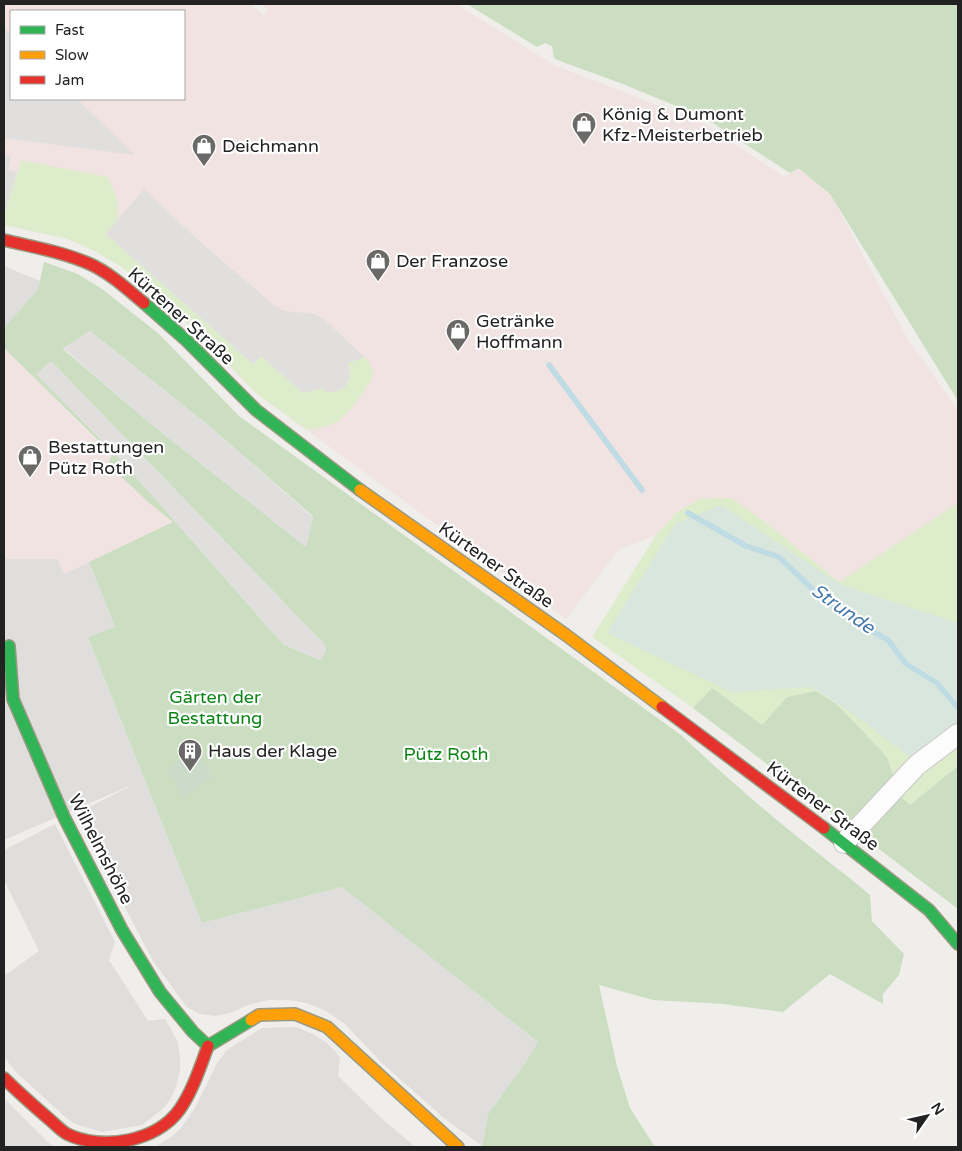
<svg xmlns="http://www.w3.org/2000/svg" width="962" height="1151" font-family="'Varela Round',sans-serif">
  <rect width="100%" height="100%" fill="#f0eeeb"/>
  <!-- residential -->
  <g fill="#dfdedc">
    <path d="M 4,266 L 40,281 L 38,289 L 4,328 Z"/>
    <path d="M 4,559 L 58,559 L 64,574 L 89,562 L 115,627 L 88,637 L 202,923 L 342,887 L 538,1042 L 525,1063 L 488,1114 L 482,1146 L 445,1119 L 381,1062 L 345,1024 L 326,1011 L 307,1003 L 288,1000 L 268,1000 L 248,1005 L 230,1013 L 215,1016 L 200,1014 L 187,1007 L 153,961 L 76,814 L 134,784 L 4,840 Z"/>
    <path d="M 55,824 L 115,942 L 109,960 L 148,1021 L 165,1019 L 172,1031 L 178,1043 L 180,1057 L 180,1070 L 177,1084 L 172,1096 L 164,1108 L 142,1125 L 102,1132 L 75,1124 L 64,1116 L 16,1072 L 4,1057 L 4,976 L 39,951 L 4,880 L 4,850 Z"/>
    <path d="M 296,1027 L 313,1034 L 327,1043 L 340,1057 L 338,1076 L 379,1116 L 415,1147 L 155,1147 L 171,1137 L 181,1128 L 195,1108 L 217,1063 L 227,1050 L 262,1028 Z"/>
    <path d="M 4,1098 L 50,1144 L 56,1147 L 4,1147 Z"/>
  </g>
  <!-- commercial -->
  <g fill="#f1e3e1" fill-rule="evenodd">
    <path d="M 4,4 L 251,4 L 263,15 L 268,10 L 261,4 L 456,4 L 554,65 L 703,123 L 785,177 L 797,168 L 830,193 L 907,338 L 958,410 L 958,503 L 839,582 L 764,521 L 677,512 L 656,535 L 619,549 L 566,619 L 257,394 L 175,310 L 150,288 L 120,266 L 95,251 L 68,239 L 4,225 ZM 11,11 L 184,11 L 184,99 L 11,99 Z"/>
    <path d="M 4,348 L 112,455 L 109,464 L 148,502 L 174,522 L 64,574 L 57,559 L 4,559 Z"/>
  </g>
  <!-- grass -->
  <g fill="#ddeccb">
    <path d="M 21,160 L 107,177 C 114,189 123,210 115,225 C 113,228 109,231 106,234 L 253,364 L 261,355 L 303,393 L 321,388 C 331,394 335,392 345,387 L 350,370 L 348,363 L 364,357 C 371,364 374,368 372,379 C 353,406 343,430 306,429 L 257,394 L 175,310 L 150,288 L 120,266 L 95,251 L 68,239 L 4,225 L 4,216 Z"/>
    <path d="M 731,498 L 764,521 L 839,582 L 958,503 L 958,766 L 910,806 L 901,797 L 887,757 L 839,706 L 816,691 L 787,697 L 762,726 L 712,688 L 693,708 L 592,637 L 656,535 L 677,512 L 700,499 Z"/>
  </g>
  <!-- forest -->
  <g fill="#cbdec1" fill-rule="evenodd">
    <path d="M 467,4 L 958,4 L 958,401 L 830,194 L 798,168 L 790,173 L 705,118 L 623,84 L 557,60 L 554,58 L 552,46 L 545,43 L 537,47 Z"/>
    <path d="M 44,262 L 78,274 L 102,289 L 158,333 L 239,416 L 681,735 C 719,771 758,805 799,838 C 822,857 847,875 870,895 L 872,921 L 904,954 L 899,975 L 883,994 L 883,1004 L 830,974 L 783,1012 L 723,1004 L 653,1000 L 599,985 L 617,1066 L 630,1108 L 655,1147 L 482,1147 L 488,1114 L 525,1063 L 538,1042 L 342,887 L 202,923 L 88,637 L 115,627 L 89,562 L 173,522 L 148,502 L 108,464 L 112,454 L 4,348 L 4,328 L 38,289 ZM 90,331 L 204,422 L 313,516 L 306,547 L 150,423 L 63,349 ZM 51,361 L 325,645 L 326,652 L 320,660 L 283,644 L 128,468 Z"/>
    <path d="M 712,688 L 762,725 L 787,697 L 816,691 L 839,706 L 887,757 L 901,797 L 910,805 L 958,766 L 958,909 L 693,708 Z"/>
  </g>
  <!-- wetland -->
  <path fill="#d9e6de" d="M 721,505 L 841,585 L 958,623 L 958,730 L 914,760 L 848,710 L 811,687 L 732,692 L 607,633 L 675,524 Z"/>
  <!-- cemetery -->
  <path fill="#cadbca" d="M 194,750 L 212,777 L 183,797 L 166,769 Z"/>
  <!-- parking -->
  <g fill="#e0dfde">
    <path d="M 4,28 L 11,35 L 11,99 L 77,99 L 135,155 L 4,138 Z"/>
    <path d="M 4,155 L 11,156 L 8,170 L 17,172 L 4,216 Z"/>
    <path d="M 144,189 L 198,240 L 276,307 L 285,311 L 316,314 L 326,321 L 364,357 L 348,363 L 350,378 L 345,387 L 335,392 L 328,392 L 321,388 L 303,393 L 261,356 L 253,364 L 106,234 Z"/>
    <path d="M 90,331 L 204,422 L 313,517 L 306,547 L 150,423 L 63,348 Z"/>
    <path d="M 51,361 L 325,645 L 326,652 L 320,660 L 283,644 L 128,468 L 36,374 Z"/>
  </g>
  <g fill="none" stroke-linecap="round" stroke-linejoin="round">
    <!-- stream -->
    <g stroke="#bfdbe3" stroke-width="5.5">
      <path d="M 549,365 L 642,490"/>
      <path d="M 688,513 L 746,546 L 779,557 L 827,603 L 861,625 L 888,640 L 906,664 L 937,683 L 958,708"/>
    </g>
    <defs>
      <path id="street" d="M 844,843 L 917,765 L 958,734"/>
      <g id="fast">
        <path d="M 144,303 L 186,340 L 256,410 L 360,490"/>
        <path d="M 9,646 L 13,699 L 64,817 L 122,930 L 160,992 L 193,1032 L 208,1046 L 251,1020"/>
        <path d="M 824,828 L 929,910 L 958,944"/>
      </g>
      <g id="slow">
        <path d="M 360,490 L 566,635 L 662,707"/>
        <path d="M 251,1020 L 259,1015 L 295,1014 L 327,1027 L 458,1147"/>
      </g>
      <g id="jam">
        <path d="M 4,240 C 33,247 63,252 90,264 C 110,273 127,289 144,303"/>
        <path d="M 662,707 L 824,828"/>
        <path d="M 4,1078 C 18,1092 34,1106 49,1119 C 55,1124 60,1130 67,1134 C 102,1151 157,1142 180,1109 C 193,1090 200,1067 208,1046"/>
      </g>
    </defs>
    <!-- street casing -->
    <use href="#street" stroke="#c9c8c7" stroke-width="22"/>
    <!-- fast casing -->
    <use href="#fast" stroke="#999a82" stroke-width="14"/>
    <!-- slow casing -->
    <use href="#slow" stroke="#999a82" stroke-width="14"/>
    <!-- jam casing -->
    <use href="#jam" stroke="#999a82" stroke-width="14"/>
    <!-- street -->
    <use href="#street" stroke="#fdfcfc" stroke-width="20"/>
    <!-- fast -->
    <use href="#fast" stroke="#30b455" stroke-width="11"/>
    <!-- slow -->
    <use href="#slow" stroke="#ff9f0a" stroke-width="11"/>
    <!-- jam -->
    <use href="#jam" stroke="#e5322d" stroke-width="11"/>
  </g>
  <!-- icons -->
  <defs>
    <symbol id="shop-pin" viewBox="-11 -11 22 30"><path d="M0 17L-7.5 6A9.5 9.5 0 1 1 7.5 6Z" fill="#6a6968" stroke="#fff"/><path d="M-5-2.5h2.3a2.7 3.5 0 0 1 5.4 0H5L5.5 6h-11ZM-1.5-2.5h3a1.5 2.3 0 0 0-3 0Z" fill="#fff"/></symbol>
    <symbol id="building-pin" viewBox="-11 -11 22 30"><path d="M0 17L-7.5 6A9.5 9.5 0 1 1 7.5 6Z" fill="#6a6968" stroke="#fff"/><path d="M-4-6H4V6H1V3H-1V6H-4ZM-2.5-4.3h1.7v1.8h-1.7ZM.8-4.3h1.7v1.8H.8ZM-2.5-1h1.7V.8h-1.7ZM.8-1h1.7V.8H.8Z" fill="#fff"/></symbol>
  </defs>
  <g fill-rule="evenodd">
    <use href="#shop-pin" x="570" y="110" width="28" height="38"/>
    <use href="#shop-pin" x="190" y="132" width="28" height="38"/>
    <use href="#shop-pin" x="364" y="247" width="28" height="38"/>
    <use href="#shop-pin" x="444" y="317" width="28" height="38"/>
    <use href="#shop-pin" x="16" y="443" width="28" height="38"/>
    <use href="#building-pin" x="176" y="737" width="28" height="38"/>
  </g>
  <g text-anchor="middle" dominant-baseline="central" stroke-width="4.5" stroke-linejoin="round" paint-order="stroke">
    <!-- poi labels -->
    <g font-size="18" fill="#222" stroke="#fff" text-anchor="start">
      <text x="602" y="114">König &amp; Dumont<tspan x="602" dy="21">Kfz-Meisterbetrieb</tspan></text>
      <text x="222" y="146">Deichmann</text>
      <text x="396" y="261">Der Franzose</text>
      <text x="476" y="321">Getränke<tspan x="476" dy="21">Hoffmann</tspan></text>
      <text x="48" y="447">Bestattungen<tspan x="48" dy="21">Pütz Roth</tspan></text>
      <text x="208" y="751">Haus der Klage</text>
    </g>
    <!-- street labels -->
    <g font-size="18" fill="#222" stroke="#fff">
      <text transform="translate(181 316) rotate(42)">Kürtener Straße</text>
      <text transform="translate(496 565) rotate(35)">Kürtener Straße</text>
      <text transform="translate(823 806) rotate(37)">Kürtener Straße</text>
      <text transform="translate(101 849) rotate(63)">Wilhelmshöhe</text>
    </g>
    <!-- park labels -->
    <g font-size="18" fill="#0c8416" stroke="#fff">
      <text x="215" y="697">Gärten der<tspan x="215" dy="21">Bestattung</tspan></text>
      <text x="446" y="754">Pütz Roth</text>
    </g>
    <!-- water labels -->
    <g font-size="19" font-style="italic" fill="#4a7aab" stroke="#fff">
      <text transform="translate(843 609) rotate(35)">Strunde</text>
    </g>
  </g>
  <!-- border -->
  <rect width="962" height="1151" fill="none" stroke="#222222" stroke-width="10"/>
  <!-- legend -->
  <rect x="10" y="10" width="175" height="90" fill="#ffffff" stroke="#a7a7a7"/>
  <rect x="20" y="26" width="25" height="8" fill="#30b455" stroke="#a7a7a7"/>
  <text x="55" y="35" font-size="15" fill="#222222">Fast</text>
  <rect x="20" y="51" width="25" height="8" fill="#ff9f0a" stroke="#a7a7a7"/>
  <text x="55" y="60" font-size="15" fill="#222222">Slow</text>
  <rect x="20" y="76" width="25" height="8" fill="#e5322d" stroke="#a7a7a7"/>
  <text x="55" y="85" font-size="15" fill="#222222">Jam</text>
  <!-- north arrow -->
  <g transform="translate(927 1116) rotate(56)" stroke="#ffffff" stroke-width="4" paint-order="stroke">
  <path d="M0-4L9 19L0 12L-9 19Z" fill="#222222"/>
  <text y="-8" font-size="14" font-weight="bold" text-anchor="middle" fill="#222222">N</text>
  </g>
</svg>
